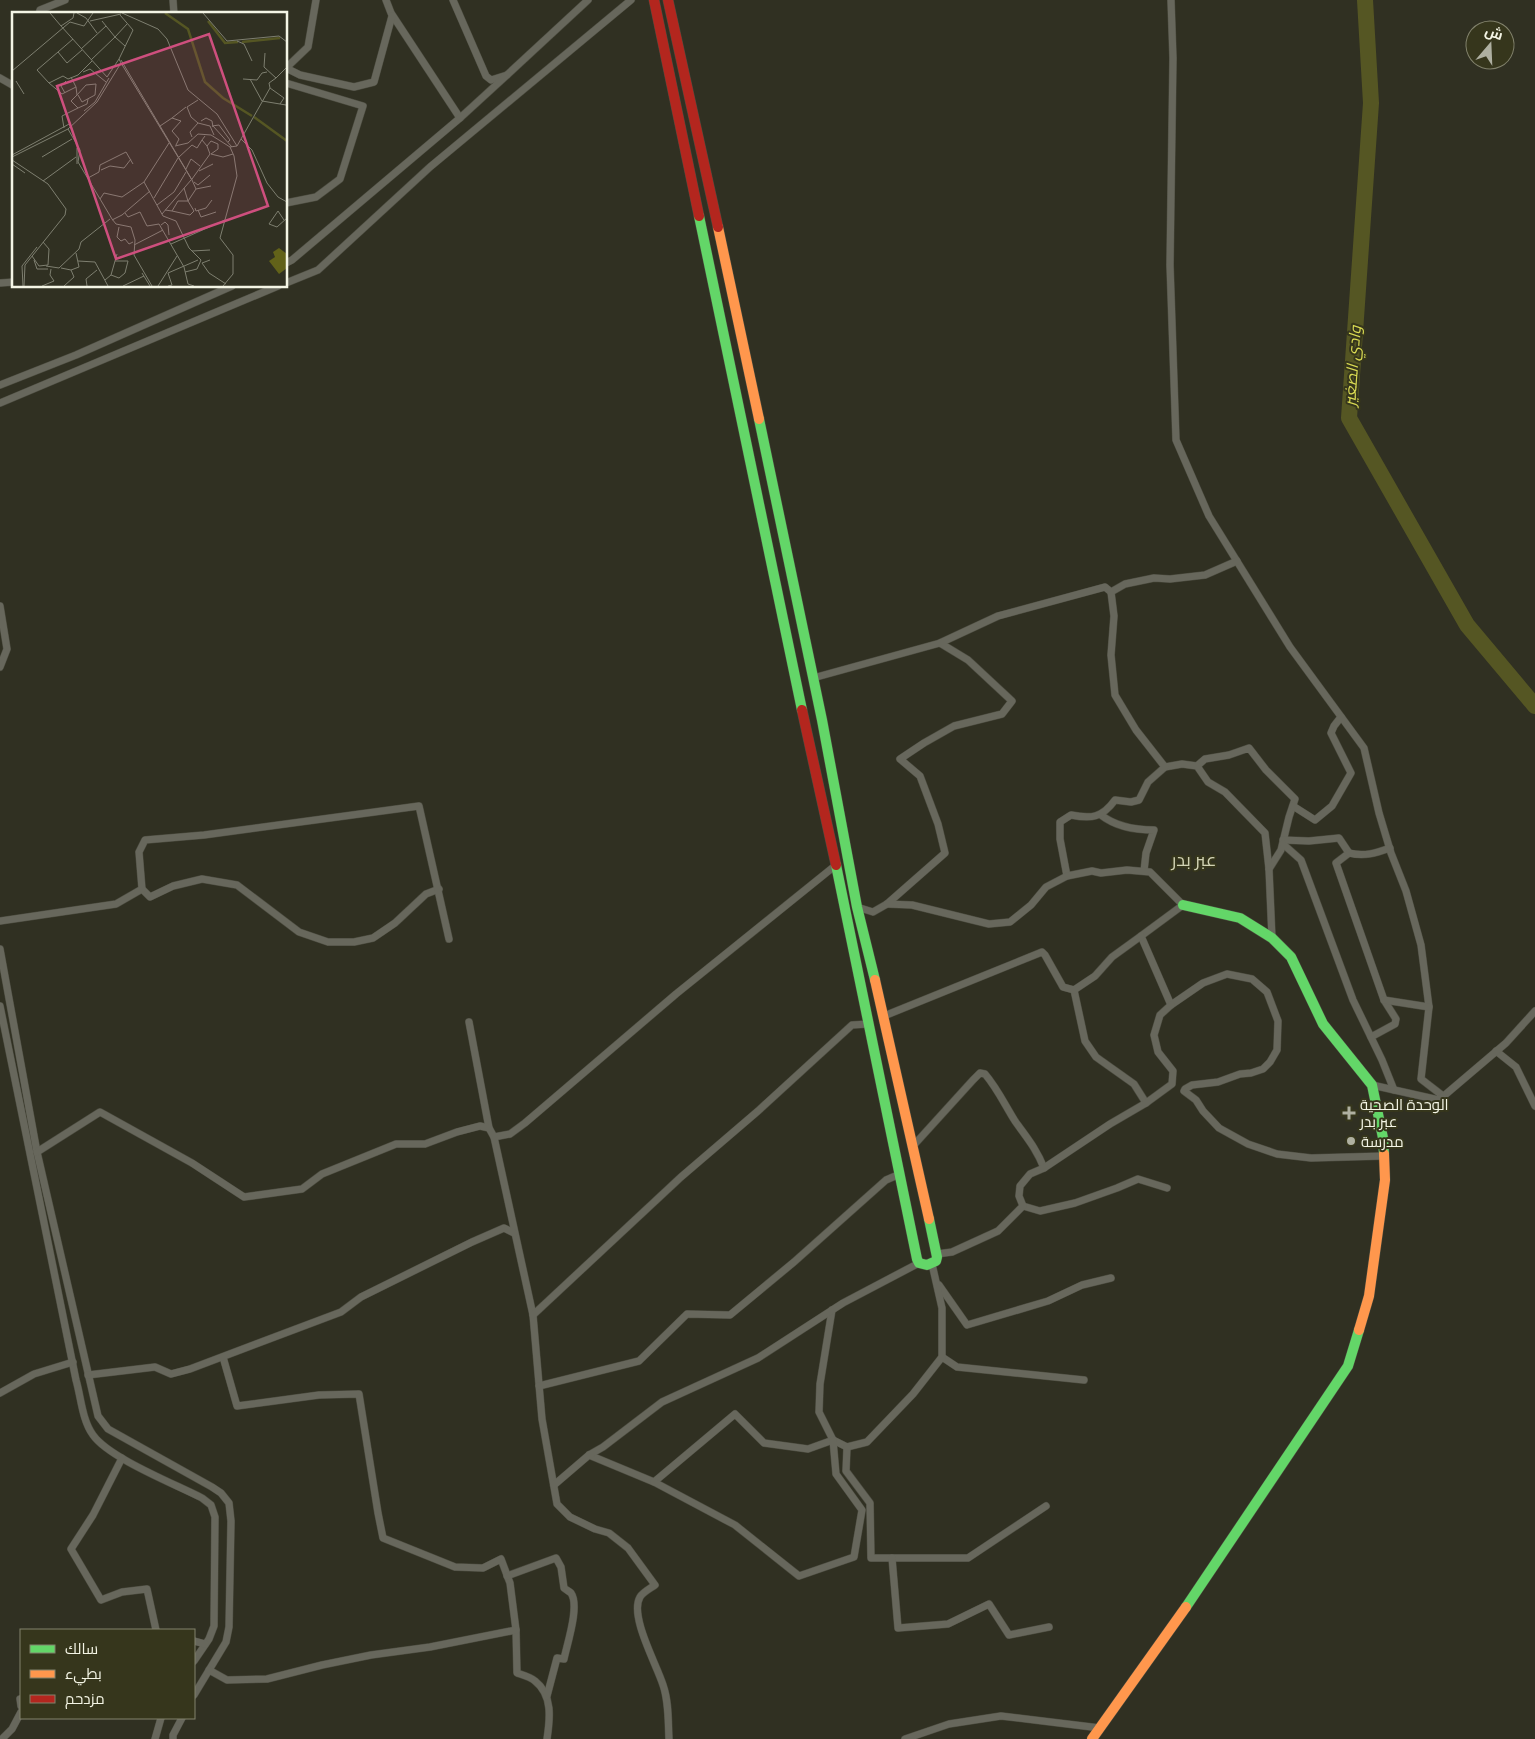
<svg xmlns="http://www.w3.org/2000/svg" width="1535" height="1739" font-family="'IBM Plex Sans',Cairo,sans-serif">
  <rect width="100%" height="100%" fill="#303022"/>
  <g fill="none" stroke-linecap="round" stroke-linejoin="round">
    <!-- river -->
    <path stroke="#555623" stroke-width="16" d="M 1365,0 L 1371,103 L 1349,418 L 1467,625 L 1535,706"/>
    <defs>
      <g id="street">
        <path d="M 173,0 L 174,14"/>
        <path d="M 386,0 L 391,13 L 460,118"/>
        <path d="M 453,0 L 486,76 L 491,80 L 507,75 L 588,0"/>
        <path d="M 1171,0 L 1173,58 L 1170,265 L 1176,440 L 1209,516 L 1290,647 L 1364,748 L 1379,813 L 1391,853 L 1406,891 L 1421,945 L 1429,1007 L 1421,1079 L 1443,1096"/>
        <path d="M 39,14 L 40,10 L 65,0"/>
        <path d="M 287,67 L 308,47 L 316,0"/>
        <path d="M 286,68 L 300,75 L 354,87 L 374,82 L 392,16"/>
        <path d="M 0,78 L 14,86"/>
        <path d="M 286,83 L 363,106 L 340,179 L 316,197 L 286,203"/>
        <path d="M 286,263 L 292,260 L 460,118 L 507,75"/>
        <path d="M 0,283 L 14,282"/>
        <path d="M 286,283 L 318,270 L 430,167 L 631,0"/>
        <path d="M 0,385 L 76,355 L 232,286"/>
        <path d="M 0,403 L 278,286"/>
        <path d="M 0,606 L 7,649 L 0,667"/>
        <path d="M 940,643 L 998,616 L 1105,587 L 1111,592"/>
        <path d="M 813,678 L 940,643 L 968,660 L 1012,701 L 1002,714 L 954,726 L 924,743 L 900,759 L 920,776 L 938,824 L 945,853 L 887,904 L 873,912 L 857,907"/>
        <path d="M 1197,766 L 1205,759 L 1229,755 L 1249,748 L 1266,770 L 1295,799 L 1289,817 L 1281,850 L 1269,869"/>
        <path d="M 1165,767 L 1182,764 L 1197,766 L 1208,782 L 1225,792 L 1265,833 L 1269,869 L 1272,938"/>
        <path d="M 1293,806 L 1315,820 L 1332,806 L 1351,773 L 1331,733 L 1334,726 L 1341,717"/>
        <path d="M 1101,815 C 1115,826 1136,830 1154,830 L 1146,853 L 1144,871"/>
        <path d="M 1283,840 L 1309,841 L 1339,838 L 1349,853 L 1336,863 L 1384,1000 L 1396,1019 L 1395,1024 L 1371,1037"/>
        <path d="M 1283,844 L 1301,860 L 1353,1000 L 1382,1060 L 1394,1090"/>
        <path d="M 1349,853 C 1364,857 1376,853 1390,848"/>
        <path d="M 1067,876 L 1060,839 L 1060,822 L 1071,815 C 1091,819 1102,818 1115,800 L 1131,802 L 1139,800 L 1148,782 L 1165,767 L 1136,730 L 1115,695 L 1111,655 L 1114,616 L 1111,592 L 1125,584 L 1154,578 L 1170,579 L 1205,575 L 1237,561"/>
        <path d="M 142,889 L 150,897 L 173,886 L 202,879 L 237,885 L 299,932 L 328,942 L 354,942 L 373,938 L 395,923 L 426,894 L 439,889"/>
        <path d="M 887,904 L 912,905 L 989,924 L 1010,922 L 1031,905 L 1046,887 L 1067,876 L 1092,871 L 1101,873 L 1127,870 L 1150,872 L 1183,905 L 1141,936 L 1171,1005 L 1203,983 L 1227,974 L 1252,979 L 1267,992 L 1278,1021 L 1277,1050 L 1270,1062 L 1263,1069 L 1251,1073 L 1240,1074 L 1218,1082 L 1192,1085 L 1185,1089 L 1184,1091 L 1196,1100 L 1203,1111 L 1219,1128 L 1248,1144 L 1277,1154 L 1311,1158 L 1384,1156"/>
        <path d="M 0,921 L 116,904 L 142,889 L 139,852 L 145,840 L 204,835 L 419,806 L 449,939"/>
        <path d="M 0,949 L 37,1152 L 98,1416 L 108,1429 L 212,1487 L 221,1493 L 229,1503 L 231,1521 L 229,1627 L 226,1642 L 194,1695"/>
        <path d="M 1074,990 L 1085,1041 L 1096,1057 L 1134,1084 L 1146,1103"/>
        <path d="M 1384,1000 L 1429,1007"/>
        <path d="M 0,1006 L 76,1380 C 81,1397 82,1420 93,1435 C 109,1458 175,1484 202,1498 L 211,1505 L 215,1517 L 214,1626 L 209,1639 L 194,1661"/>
        <path d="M 884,1016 L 1042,952 L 1045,955 L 1063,987 L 1074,990 L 1095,976 L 1112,957 L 1141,936"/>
        <path d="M 469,1022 L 489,1128"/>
        <path d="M 1496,1051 L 1516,1067 L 1535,1106"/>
        <path d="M 1372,1085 L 1439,1100 L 1506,1043 L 1535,1011"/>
        <path d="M 494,1137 L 510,1134 L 525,1123 L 676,994 L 836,865"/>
        <path d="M 913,1146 L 973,1080 L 980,1073 L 985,1074 C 997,1088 1005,1105 1015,1121 C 1027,1138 1036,1148 1044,1168"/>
        <path d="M 37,1152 L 100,1112 L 192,1163 L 244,1197 L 302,1189 L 322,1174 L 396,1144 L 425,1144 L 457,1132 L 480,1126 L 489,1128 L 494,1137 L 533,1315 L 542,1419 L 557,1504 L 570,1517 L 595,1529 L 609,1533 L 628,1548 L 655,1585 C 651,1588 643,1592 640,1597 C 629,1616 657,1665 663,1685 C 669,1702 668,1721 669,1739"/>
        <path d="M 1023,1206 L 1040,1211 L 1075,1203 L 1117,1188 L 1138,1179 L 1167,1188"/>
        <path d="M 937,1254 L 952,1252 L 998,1231 L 1023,1206 L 1019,1196 L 1020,1186 L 1030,1174 L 1044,1168 L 1110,1124 L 1146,1103 L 1172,1084 L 1173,1071 L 1158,1052 L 1154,1035 L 1160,1015 L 1171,1005"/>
        <path d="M 939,1285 L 967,1325 L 1048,1301 L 1082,1285 L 1111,1278"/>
        <path d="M 533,1315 L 681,1177 L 758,1111 L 852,1025 L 868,1024"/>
        <path d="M 223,1357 L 237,1406 L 319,1395 L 359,1394 L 378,1513 L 383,1538 L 455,1567 L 483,1568 L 501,1559 L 510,1583 L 516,1630 L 517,1673 C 523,1675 531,1677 535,1681 C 553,1695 550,1719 547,1739"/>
        <path d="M 942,1357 L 957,1367 L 1084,1380"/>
        <path d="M 88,1375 L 155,1367 L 171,1374 L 190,1369 L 341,1312 L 361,1297 L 472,1242 L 504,1228 L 514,1233"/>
        <path d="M 539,1386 L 639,1361 L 687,1314 L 730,1315 L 794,1262 L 886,1180 L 900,1174"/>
        <path d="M 0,1393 L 34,1374 L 73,1362"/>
        <path d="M 833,1440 L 847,1447 L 867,1442 L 913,1394 L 942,1357 L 942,1308 L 932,1264"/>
        <path d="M 847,1447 L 846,1471 L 870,1503 L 871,1558 L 968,1558 L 1046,1506"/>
        <path d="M 589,1455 L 654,1482 L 735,1414 L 764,1443 L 808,1449 L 833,1440 L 819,1412 L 820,1384 L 832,1310"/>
        <path d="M 122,1458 L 93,1515 L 71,1549 L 101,1600 L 122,1592 L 147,1589 L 156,1630"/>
        <path d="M 654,1482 L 735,1525 L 799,1576 L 854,1557 L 862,1510 L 836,1474 L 833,1440"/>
        <path d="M 554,1485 L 589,1455 L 603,1447 L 662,1402 L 758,1358 L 843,1303 L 919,1263"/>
        <path d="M 892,1558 L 898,1628 L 948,1624 L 989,1604 L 1009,1635 L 1049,1627"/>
        <path d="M 507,1576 L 556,1558 L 561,1567 L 564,1588 C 565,1589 570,1592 571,1593 C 580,1606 567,1644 564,1659 L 557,1658 L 547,1696"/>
        <path d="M 194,1641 L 205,1644"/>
        <path d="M 209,1670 L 227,1680 L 267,1679 L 322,1665 L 371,1655 L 430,1647 L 516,1630"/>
        <path d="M 20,1699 L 21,1706"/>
        <path d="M 2,1739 L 12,1729 L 21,1712"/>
        <path d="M 155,1739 L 161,1718"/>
        <path d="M 173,1739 L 173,1735 L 182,1718"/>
        <path d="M 905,1739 L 949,1724 L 1001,1716 L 1100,1728"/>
      </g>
      <g id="fast">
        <path d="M 699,216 L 802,710"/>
        <path d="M 759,419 L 822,720 L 857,907 L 875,980"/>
        <path d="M 836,865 L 917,1259 L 919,1263 L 927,1265 L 936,1261 L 937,1257 L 929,1219"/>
        <path d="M 1183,905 L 1240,918 L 1272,938 L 1291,957 L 1323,1024 L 1372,1085 L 1383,1138 L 1384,1154"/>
        <path d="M 1186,1607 L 1348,1366 L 1359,1330"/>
      </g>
      <g id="slow">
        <path d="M 718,227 L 759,419"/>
        <path d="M 875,980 L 929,1219"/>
        <path d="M 1359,1330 L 1369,1296 L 1385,1180 L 1384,1154"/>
        <path d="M 1092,1739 L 1186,1607"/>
      </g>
      <g id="jam">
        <path d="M 654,0 L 699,216"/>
        <path d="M 668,0 L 718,227"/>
        <path d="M 802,710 L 836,865"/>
      </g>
    </defs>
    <!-- street casing -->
    <use href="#street" stroke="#4b4b3f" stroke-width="8"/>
    <!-- fast casing -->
    <use href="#fast" stroke="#4b4b3f" stroke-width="11"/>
    <!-- slow casing -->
    <use href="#slow" stroke="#4b4b3f" stroke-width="11"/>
    <!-- jam casing -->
    <use href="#jam" stroke="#4b4b3f" stroke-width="11"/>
    <!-- street -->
    <use href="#street" stroke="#67675c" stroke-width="7"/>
    <!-- fast -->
    <use href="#fast" stroke="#63d668" stroke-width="10"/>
    <!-- slow -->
    <use href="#slow" stroke="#ff974d" stroke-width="10"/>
    <!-- jam -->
    <use href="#jam" stroke="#b3261e" stroke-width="10"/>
  </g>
  <!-- markers -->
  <g fill="#afb0a1" stroke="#36361c" stroke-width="2">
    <path d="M1346.5 1105.5h5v5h5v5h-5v5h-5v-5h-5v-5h5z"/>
    <circle cx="1351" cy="1141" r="5"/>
  </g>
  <g text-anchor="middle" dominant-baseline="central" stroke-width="4" stroke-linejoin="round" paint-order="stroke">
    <!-- poi labels -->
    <g font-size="15" fill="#f4f5e5" stroke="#36361c" text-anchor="start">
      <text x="1360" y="1104">الوحدة الصحية<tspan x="1360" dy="17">عبر بدر</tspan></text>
      <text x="1361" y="1141">مدرسة</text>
    </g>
    <!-- water labels -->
    <g font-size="16" font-style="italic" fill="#dadb53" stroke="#36361c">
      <text transform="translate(1352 366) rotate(-86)">وادي الصغير</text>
    </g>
    <!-- quarter labels -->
    <g font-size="18" fill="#d1d2b3" stroke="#36361c">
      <text x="1194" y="859">عبر بدر</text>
    </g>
  </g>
  <!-- overview -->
  <g transform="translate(12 12)">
    <rect width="275" height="275" fill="#303022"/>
    <path d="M 267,236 L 275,242 L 275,256 L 267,262 L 257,249 L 263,245 L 261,240 Z" fill="#626219"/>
    <path fill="none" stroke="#555623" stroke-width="2.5" d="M 153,1 L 176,17 L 193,70 L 211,86 L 240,104M 196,9 L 213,31 L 226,30M 230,30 L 268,26M 242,105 L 275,129"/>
    <path fill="none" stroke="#7e7f70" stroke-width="1" d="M 38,1 L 49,14M 65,1 L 74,6 L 85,21M 110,1 L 146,17 L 155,27 L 176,78 L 205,102 L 225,134M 191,1 L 215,29 L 267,24 L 275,30M 78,9 L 109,2M 90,9 L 103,25 L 115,12M 61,27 L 46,40 L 55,51 L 70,38M 225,29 L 232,32 L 240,49M 69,37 L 94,14M 46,40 L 25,58 L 37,71 L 51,64 L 56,67 L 66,63 L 80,49M 253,41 L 252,55 L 264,66 L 275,55M 107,47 L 121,18 L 108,3M 79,48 L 103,25 L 113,34M 109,51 L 180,168 L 109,48M 0,59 L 58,10 L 72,14 L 81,1M 71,60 L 78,57 L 94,70M 231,67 L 245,68 L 250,61 L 255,60M 238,67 L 250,89 L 274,93M 4,69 L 12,82M 37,71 L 50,82 L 64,75 L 59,65M 64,75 L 65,83 L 74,73M 258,76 L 272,86 L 268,92M 53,81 L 49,74 L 54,69M 65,83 L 59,89 L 66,96 L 75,92 L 76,87M 66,83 L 70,90 L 83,83 L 84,72 L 74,73M 72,99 L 83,90 L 97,66M 160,106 L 174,95M 189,109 L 194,106 L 200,109 L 201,115M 186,111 L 198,114 L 202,123M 148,114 L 160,106 L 169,109 L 160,119 L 167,127 L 164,133M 200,114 L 207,113 L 218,128 L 216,130M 201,114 L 220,135M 52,116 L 50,104 L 66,96M 56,117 L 68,138 L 66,150 L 100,207 L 104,212 L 119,215 L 123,228 L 122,243 L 140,274M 193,124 L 190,128 L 195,134 L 199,129 L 206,132 L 206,137 L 199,142 L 211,145 L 221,142M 180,125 L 178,120 L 186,111 L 179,105 L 175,95 L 186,88M 229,127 L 240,138 L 255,171 L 266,185 L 275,190M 163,134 L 176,131 L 186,122 L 199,123 L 218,135 L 222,144 L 225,164 L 208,226 L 221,243 L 221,262 L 211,274M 218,135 L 225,134 L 258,76 L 257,71 L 264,66M 65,136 L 65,152M 0,143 L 59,111M 0,145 L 56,117 L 85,90 L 109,51 L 107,47 L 95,65 L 49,14 L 61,6 L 62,1M 30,145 L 60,127M 167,145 L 180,133 L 185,136 L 190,128M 0,148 L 36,172 L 54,197 L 53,203 L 13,253 L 12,274M 0,152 L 13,161M 174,157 L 179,147 L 188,154M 89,158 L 98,154 L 112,156 L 119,147M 187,159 L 201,152M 76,166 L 87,160 L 88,153 L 114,140 L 121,152M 180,167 L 198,142 L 195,134M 31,169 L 64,145M 132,170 L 157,131M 182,170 L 186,173 L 198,163M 184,177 L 199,174M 142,186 L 166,146M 88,187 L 92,181 L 110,185 L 132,170 L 151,204 L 164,209 L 177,236 L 189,248 L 185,257 L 173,260M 145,193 L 162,180 L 174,160M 183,196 L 184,199 L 194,196 L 200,188M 153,198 L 160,199 L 166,189 L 176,189 L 172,176M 186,198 L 189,205 L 204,200M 160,199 L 178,203 L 182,199 L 176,189 L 184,177 L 180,168M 113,201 L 116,205 L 128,200 L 135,214 L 147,212 L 172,255 L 176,272 L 182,274M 150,202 L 179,168M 100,208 L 110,203 L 138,179M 272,208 L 266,199 L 257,212 L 265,215 L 275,206M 149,213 L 153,210 L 156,213 L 157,223M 107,215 L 105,225 L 109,229 L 113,227 L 117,232 L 121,230M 159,232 L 213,208M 122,233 L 151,218M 180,239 L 198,238M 20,244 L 27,254 L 36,253 L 37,237 L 31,230M 22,248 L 25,257 L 36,257M 198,248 L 190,251 L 197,261 L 214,272M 66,249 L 83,250 L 96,274M 34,254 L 47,256 L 67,237 L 69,230 L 98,207M 49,256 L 59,258 L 62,265 L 52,274M 59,258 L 67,255 L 64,241M 130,261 L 138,274M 99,263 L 105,242M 93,268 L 99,263 L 107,266 L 113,261 L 116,249 L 103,249M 11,274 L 10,254 L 25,235M 30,274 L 42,269 L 38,263 L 39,257M 75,274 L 74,267 L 85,258M 111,274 L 132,264M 146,274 L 165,244M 156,274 L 160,273 L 156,261 L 186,248"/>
    <path fill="#ce4f7e" fill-opacity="0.15" stroke="#ce4f7e" stroke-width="2.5" d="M 197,22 L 256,194 L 104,247 L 45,74 Z"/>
    <rect width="275" height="275" fill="none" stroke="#f4f5e5" stroke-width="2.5"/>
  </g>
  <!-- legend -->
  <rect x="20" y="1629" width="175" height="90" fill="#36361c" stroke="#82826c"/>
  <rect x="30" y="1645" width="25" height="8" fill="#63d668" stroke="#82826c"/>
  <text x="65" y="1654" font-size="15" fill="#f4f5e5">سالك</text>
  <rect x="30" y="1670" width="25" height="8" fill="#ff974d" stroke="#82826c"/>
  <text x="65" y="1679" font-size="15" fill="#f4f5e5">بطيء</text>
  <rect x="30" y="1695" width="25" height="8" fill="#b3261e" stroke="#82826c"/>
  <text x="65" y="1704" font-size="15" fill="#f4f5e5">مزدحم</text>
  <!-- north arrow -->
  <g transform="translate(1490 45) rotate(19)"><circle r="24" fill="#36361c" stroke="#82826c"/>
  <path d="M0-4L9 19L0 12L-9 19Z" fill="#afb0a1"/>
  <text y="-8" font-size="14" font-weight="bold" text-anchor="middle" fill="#f4f5e5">ش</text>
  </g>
</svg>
